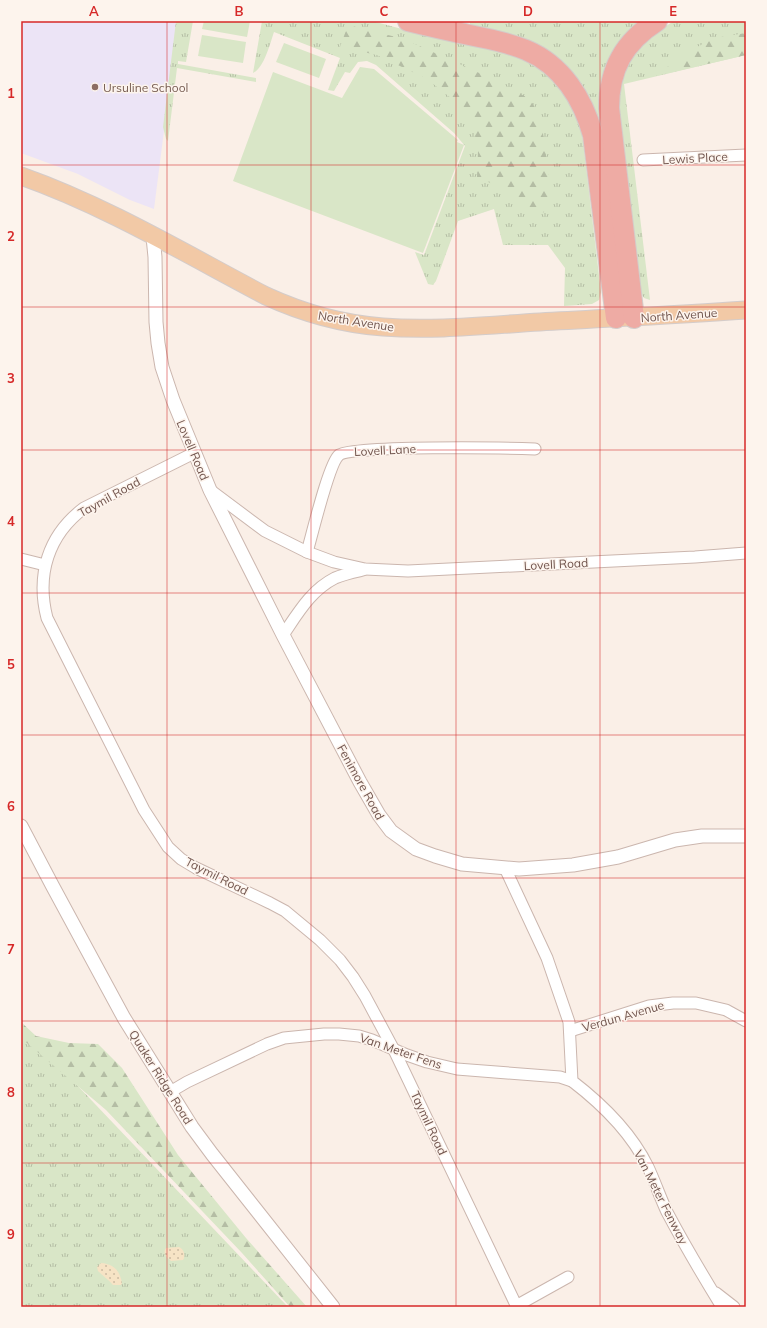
<svg xmlns="http://www.w3.org/2000/svg" width="767" height="1328" font-family="Mulish,sans-serif">
  <defs>
    <pattern id="grass-tufts" width="24" height="20" patternUnits="userSpaceOnUse"><rect width="24" height="20" fill="#d9e6c7"/><path d="M3 7l-1-3M5 7V3M7 7l1-3M15 17l-1-3M17 17v-4M19 17l1-3" fill="none" stroke="#b4bda4"/></pattern>
    <pattern id="forest-firs" width="22" height="20" patternUnits="userSpaceOnUse"><rect width="22" height="20" fill="#d9e6c7"/><path d="M5 1l3.5 6h-7zM16 11l3.5 6h-7z" fill="#b4bda4"/></pattern>
    <pattern id="sand-dots" width="8" height="8" patternUnits="userSpaceOnUse"><rect width="8" height="8" fill="#f6e3c5"/><path d="M2 2h.1M6 6h.1" fill="none" stroke="#ccbba2" stroke-width="1.8" stroke-linecap="round"/></pattern>
  </defs>
  <rect width="100%" height="100%" fill="#faefe7"/>
  <!-- education -->
  <path fill="#ece4f6" d="M 21,21 L 178,21 L 154,209 L 130,200 L 78,174 L 21,153 Z"/>
  <!-- grass -->
  <g fill="url(#grass-tufts)">
    <path d="M 176,21 L 193,21 L 186,62 L 178,61 L 178,64 L 256,78 L 256,82 L 177,68 L 168,141 L 166,139 L 163,127 Z"/>
    <path d="M 262,21 L 372,21 L 432,37 L 514,55 L 543,71 L 564,92 L 581,125 L 601,292 L 599,300 L 592,304 L 564,306 L 565,268 L 548,245 L 503,245 L 494,209 L 458,221 L 436,281 L 433,285 L 428,284 L 415,252 L 424,255 L 465,146 L 454,133 L 376,65 L 367,61 L 358,62 L 350,73 L 345,72 L 334,91 L 328,90 L 340,58 L 274,32 C 270,44 264,68 253,73 Z"/>
    <path d="M 470,21 L 647,21 L 618,48 L 607,152 L 586,95 L 470,26 Z"/>
    <path d="M 674,21 L 746,21 L 746,55 L 624,84 L 650,300 L 644,298 L 639,291 L 618,119 L 618,88 L 625,65 L 639,43 Z"/>
    <path d="M 21,1032 L 76,1084 L 288,1307 L 21,1307 Z"/>
  </g>
  <!-- forest -->
  <g fill="url(#forest-firs)">
    <path d="M 348,25 L 404,39 L 488,77 L 530,99 L 541,119 L 550,184 L 550,203 L 543,213 L 531,210 L 520,200 L 495,185 L 477,177 L 478,151 L 474,128 L 451,98 L 427,79 L 377,55 L 340,47 Z"/>
    <path d="M 746,33 L 746,55 L 656,76 L 685,53 L 715,38 Z"/>
    <path d="M 21,1022 L 36,1036 L 69,1043 L 98,1044 L 122,1068 L 178,1155 L 246,1238 L 307,1307 L 290,1307 L 242,1253 L 106,1110 L 21,1038 Z"/>
  </g>
  <!-- sand -->
  <g fill="url(#sand-dots)">
    <path d="M 179,1247 C 184,1249 186,1256 183,1260 L 171,1261 C 167,1257 162,1254 166,1248 Z"/>
    <path d="M 101,1263 C 114,1264 120,1271 122,1283 L 121,1285 L 113,1285 C 108,1279 103,1276 98,1271 L 97,1267 Z"/>
  </g>
  <!-- pitch -->
  <g fill="#d9e6c7">
    <path d="M 204,21 L 250,21 L 247,37 L 202,29 Z"/>
    <path d="M 202,35 L 246,42 L 243,63 L 198,56 Z"/>
    <path d="M 284,43 L 326,59 L 319,78 L 276,62 Z"/>
    <path d="M 360,67 L 374,69 L 458,140 L 457,142 L 464,145 L 423,253 L 233,181 L 273,72 L 342,98 Z"/>
  </g>
  <g fill="none" stroke-linecap="round" stroke-linejoin="round">
    <defs>
      <g id="minor">
        <path d="M 643,160 L 746,155"/>
        <path d="M 194,453 L 84,508 C 48,535 36,575 47,618 L 144,810 L 168,847 L 181,859 L 196,868 L 270,903 L 285,911 L 320,940 L 340,960 L 353,977 L 365,996 L 394,1050 L 517,1307"/>
        <path d="M 210,490 L 265,531 L 307,552 L 334,562 L 365,569 L 408,571 L 695,557 L 746,553"/>
        <path d="M 307,552 C 312,535 329,463 339,455 C 350,445 511,448 535,449"/>
        <path d="M 21,559 L 45,565"/>
        <path d="M 283,635 C 298,613 311,590 335,578 C 344,574 354,572 363,570"/>
        <path d="M 505,868 L 547,958 L 569,1022 L 572,1081 C 602,1104 631,1132 648,1167 C 655,1182 660,1197 667,1212 C 684,1244 703,1276 722,1307"/>
        <path d="M 570,1031 L 649,1006 L 673,1003 L 696,1003 L 726,1010 L 746,1021"/>
        <path d="M 170,1092 L 187,1082 L 267,1044 L 284,1038 L 324,1034 L 339,1034 L 359,1036 L 372,1040 L 407,1055 L 427,1062 L 457,1069 L 560,1077 L 572,1081"/>
        <path d="M 716,1293 L 734,1307"/>
        <path d="M 516,1306 L 568,1277"/>
      </g>
      <g id="tertiary">
        <path d="M 153,237 L 155,257 L 156,322 L 158,343 L 162,367 L 173,400 L 210,490 L 283,635 L 360,782 L 379,815 L 391,831 L 416,849 L 435,856 L 462,864 L 519,869 L 573,865 L 618,857 L 675,840 L 702,836 L 746,836"/>
        <path d="M 21,826 L 52,885 L 124,1018 L 192,1127 L 212,1154 L 333,1307"/>
      </g>
      <path id="primary" d="M 21,176 C 106,206 186,254 266,296 C 303,313 342,324 383,327 C 435,331 488,325 540,322 C 609,318 677,315 746,310"/>
      <g id="motorway">
        <path d="M 408,21 C 432,27 455,32 479,37 C 495,40 511,44 526,50 C 562,65 583,99 593,135 L 616,318"/>
        <path d="M 634,318 L 609,108 C 609,69 624,42 657,21"/>
      </g>
    </defs>
    <!-- minor casing -->
    <use href="#minor" stroke="#cbb6ae" stroke-width="13"/>
    <!-- tertiary casing -->
    <use href="#tertiary" stroke="#cbb6ae" stroke-width="15"/>
    <!-- primary casing -->
    <use href="#primary" stroke="#d4ccca" stroke-width="19"/>
    <!-- motorway casing -->
    <use href="#motorway" stroke="#d4ccca" stroke-width="22"/>
    <!-- minor -->
    <use href="#minor" stroke="#fff" stroke-width="11"/>
    <!-- tertiary -->
    <use href="#tertiary" stroke="#fff" stroke-width="13"/>
    <!-- primary -->
    <use href="#primary" stroke="#f2c9a6" stroke-width="17"/>
    <!-- motorway -->
    <use href="#motorway" stroke="#eeaba4" stroke-width="20"/>
  </g>
  <!-- grid -->
  <path fill="none" stroke="#d62828" stroke-width="1" stroke-opacity="0.55" d="M 167,21 L 167,1307M 311,21 L 311,1307M 456,21 L 456,1307M 600,21 L 600,1307M 21,165 L 746,165M 21,307 L 746,307M 21,450 L 746,450M 21,593 L 746,593M 21,735 L 746,735M 21,878 L 746,878M 21,1021 L 746,1021M 21,1163 L 746,1163"/>
  <!-- markers -->
  <circle fill="#8d6e63" stroke="#fdf4ed" stroke-width="1.5" cx="95" cy="87" r="4"/>
  <g text-anchor="middle" dominant-baseline="central" stroke-width="3" stroke-linejoin="round" paint-order="stroke">
    <!-- education labels -->
    <g font-size="12" fill="#785e54" stroke="#fdf4ed" text-anchor="start">
      <text x="103" y="87">Ursuline School</text>
    </g>
    <!-- street labels -->
    <g font-size="12" fill="#71554e" stroke="#fdf4ed">
      <text transform="translate(695 158) rotate(-3)">Lewis Place</text>
      <text transform="translate(679 315) rotate(-4)">North Avenue</text>
      <text transform="translate(356 321) rotate(9)">North Avenue</text>
      <text transform="translate(193 450) rotate(67)">Lovell Road</text>
      <text transform="translate(385 450) rotate(-3)">Lovell Lane</text>
      <text transform="translate(109 497) rotate(-29)">Taymil Road</text>
      <text transform="translate(556 564) rotate(-3)">Lovell Road</text>
      <text transform="translate(361 782) rotate(61)">Fenimore Road</text>
      <text transform="translate(217 876) rotate(27)">Taymil Road</text>
      <text transform="translate(623 1016) rotate(-16)">Verdun Avenue</text>
      <text transform="translate(401 1051) rotate(19)">Van Meter Fens</text>
      <text transform="translate(161 1077) rotate(58)">Quaker Ridge Road</text>
      <text transform="translate(429 1123) rotate(65)">Taymil Road</text>
      <text transform="translate(661 1197) rotate(63)">Van Meter Fenway</text>
    </g>
  </g>
  <!-- border -->
  <rect width="767" height="1328" fill="none" stroke="#fdf4ed" stroke-width="44"/>
  <rect x="22" y="22" width="723" height="1284" fill="none" stroke="#d62828" stroke-width="1.5"/>
  <g font-size="13" text-anchor="middle" font-weight="bold" fill="#d62828">
    <text x="94" y="16">A</text>
    <text x="239" y="16">B</text>
    <text x="384" y="16">C</text>
    <text x="528" y="16">D</text>
    <text x="673" y="16">E</text>
    <text x="11" y="98">1</text>
    <text x="11" y="241">2</text>
    <text x="11" y="383">3</text>
    <text x="11" y="526">4</text>
    <text x="11" y="669">5</text>
    <text x="11" y="811">6</text>
    <text x="11" y="954">7</text>
    <text x="11" y="1097">8</text>
    <text x="11" y="1239">9</text>
  </g>
</svg>
